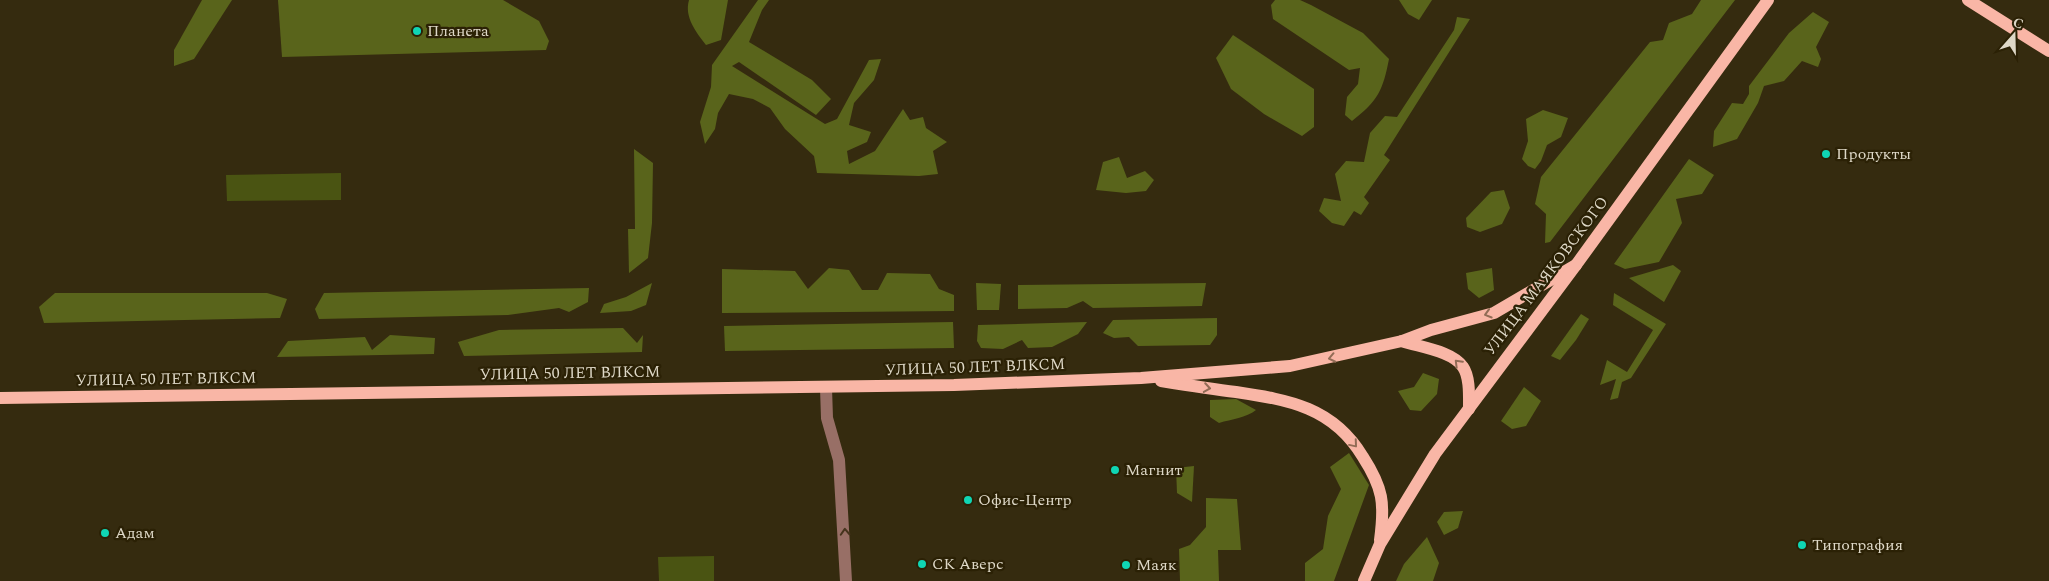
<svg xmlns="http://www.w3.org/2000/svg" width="2049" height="581" font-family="Spectral,serif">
  <rect width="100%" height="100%" fill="#352b0f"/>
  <!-- green -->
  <g fill="#4a5412">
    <path d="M 341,173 L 341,200 L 227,201 L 226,175 Z"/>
    <path d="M 714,556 L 714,581 L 659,581 L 658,557 Z"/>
  </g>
  <!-- forest -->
  <g fill="#59641b">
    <path d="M 202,0 L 232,0 L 194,59 L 174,66 L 174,50 Z"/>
    <path d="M 278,0 L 503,0 L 539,21 L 549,41 L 546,50 L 282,57 Z"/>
    <path d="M 689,0 L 728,0 L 721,40 L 706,45 C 696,32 684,17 689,0 Z"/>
    <path d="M 758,0 L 769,0 L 762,10 L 749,42 L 812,80 L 831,99 L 816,115 L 739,62 L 732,66 L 825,124 L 837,119 L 869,60 L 881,59 L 874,80 L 854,103 L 849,125 L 871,132 L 867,142 L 847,151 L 849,164 L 875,151 L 903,109 L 910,120 L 923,117 L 926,128 L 947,142 L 933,151 L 938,174 L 919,176 L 817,173 L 814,156 L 785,129 L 770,108 L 753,99 L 729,94 L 718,113 L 715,129 L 705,144 L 700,122 L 711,87 L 712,65 Z"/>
    <path d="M 1275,0 L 1300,0 L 1311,5 L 1363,33 L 1389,59 C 1383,90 1378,101 1352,121 L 1345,115 L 1347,97 L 1358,84 L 1360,68 L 1349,70 L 1273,19 L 1271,5 Z"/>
    <path d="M 1399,0 L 1432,0 L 1419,20 L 1408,14 Z"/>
    <path d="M 1701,0 L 1735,0 L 1550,242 L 1545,243 L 1546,214 L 1535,204 L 1541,177 L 1650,42 L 1663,40 L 1669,23 L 1692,14 Z"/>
    <path d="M 1813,12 L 1829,22 L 1816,47 L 1821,59 L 1818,67 L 1802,61 L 1784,81 L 1764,86 L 1758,103 L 1737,139 L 1713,147 L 1714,131 L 1732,103 L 1743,104 L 1749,94 L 1749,86 L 1789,33 Z"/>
    <path d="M 1457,17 L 1470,19 L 1384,155 L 1390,160 L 1364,197 L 1369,203 L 1361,215 L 1354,211 L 1344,226 L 1332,223 L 1319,211 L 1324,198 L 1341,201 L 1335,174 L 1346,161 L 1364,162 L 1370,133 L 1385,116 L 1397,117 L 1454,30 Z"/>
    <path d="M 1233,35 L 1314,89 L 1314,127 L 1302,136 L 1264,114 L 1231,89 L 1216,58 Z"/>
    <path d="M 1543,110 L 1568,118 L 1561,137 L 1547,145 L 1541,161 L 1535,169 L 1528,166 L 1522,159 L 1528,141 L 1526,119 Z"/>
    <path d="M 634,149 L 653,163 L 652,223 L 648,258 L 629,273 L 628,229 L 635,229 Z"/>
    <path d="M 1119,157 L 1127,178 L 1145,171 L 1154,180 L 1146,191 L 1126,193 L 1096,190 L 1103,162 Z"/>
    <path d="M 1689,159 L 1714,175 L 1702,194 L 1676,199 L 1682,223 L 1659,262 L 1625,269 L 1614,264 Z"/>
    <path d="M 1504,190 L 1510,208 L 1502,224 L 1480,232 L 1467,227 L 1466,218 L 1491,192 Z"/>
    <path d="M 1673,265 L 1681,271 L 1664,302 L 1629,278 Z"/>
    <path d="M 829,268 L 849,270 L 862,290 L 878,290 L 887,273 L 930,274 L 939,289 L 954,295 L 954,311 L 722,313 L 722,269 L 795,271 L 808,289 Z"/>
    <path d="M 1492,268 L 1494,290 L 1479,298 L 1468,289 L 1466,273 Z"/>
    <path d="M 652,283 L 646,305 L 631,311 L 600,313 L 604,304 L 626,297 Z"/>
    <path d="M 976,283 L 1001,284 L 999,310 L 977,310 Z"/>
    <path d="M 1206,283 L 1202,306 L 1093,308 L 1083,301 L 1067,308 L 1018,309 L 1018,285 Z"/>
    <path d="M 589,288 L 588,302 L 569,312 L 559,308 L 508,315 L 319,319 L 315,309 L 324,293 Z"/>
    <path d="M 55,293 L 267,293 L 287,299 L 280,318 L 44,323 L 39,307 Z"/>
    <path d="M 1614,293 L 1666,324 L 1631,378 L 1622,382 L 1618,398 L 1610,400 L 1616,379 L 1600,385 L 1607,360 L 1627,372 L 1653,330 L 1613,305 Z"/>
    <path d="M 1581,314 L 1589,319 L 1576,340 L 1560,360 L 1551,356 Z"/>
    <path d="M 1217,318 L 1217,335 L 1210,345 L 1138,346 L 1129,337 L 1114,338 L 1103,333 L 1113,320 Z"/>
    <path d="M 953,322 L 954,348 L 725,351 L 724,326 Z"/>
    <path d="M 1087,322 L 1078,334 L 1052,347 L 1028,348 L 1022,340 L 1003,349 L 981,348 L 977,341 L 978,325 Z"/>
    <path d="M 623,328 L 637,343 L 643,335 L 642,352 L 464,356 L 458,342 L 499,330 Z"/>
    <path d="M 390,335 L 435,338 L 434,354 L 277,357 L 288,341 L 365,337 L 372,350 Z"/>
    <path d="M 1423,373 L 1439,379 L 1437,394 L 1421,411 L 1410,410 L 1398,391 L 1414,387 Z"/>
    <path d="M 1524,387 L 1541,401 L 1526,426 L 1512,429 L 1501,421 Z"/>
    <path d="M 1236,399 L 1256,410 C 1246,418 1232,419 1219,423 L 1210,417 L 1210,400 Z"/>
    <path d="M 1349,453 L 1369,485 L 1334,581 L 1305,581 L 1305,563 L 1323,549 L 1328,516 L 1341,489 L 1330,467 Z"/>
    <path d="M 1194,466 L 1192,502 L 1177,493 L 1176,468 Z"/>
    <path d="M 1206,498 L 1237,499 L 1241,550 L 1218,550 L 1219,581 L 1180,581 L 1179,549 L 1190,545 L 1206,527 Z"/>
    <path d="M 1463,511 L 1458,528 L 1444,535 L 1437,522 L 1444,512 Z"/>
    <path d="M 1427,537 L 1439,563 L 1433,581 L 1396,581 L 1404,564 Z"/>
  </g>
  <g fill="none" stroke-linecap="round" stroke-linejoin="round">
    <!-- minor -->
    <path stroke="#986f66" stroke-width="12" d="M 826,388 L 827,418 L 839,460 L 846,581"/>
    <!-- major -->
    <g stroke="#f9b6a6" stroke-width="12">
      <path d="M 1968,0 L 2049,51"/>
      <path d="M 1402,341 C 1419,347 1453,351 1463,367 C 1470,377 1469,396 1469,409"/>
      <path d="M 1161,381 C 1186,385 1211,389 1236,392 C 1289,400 1333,407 1363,457 C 1383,488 1385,503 1380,540"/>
      <path d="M 0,398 L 954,385 L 1141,378 L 1290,366 L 1402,341 L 1431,330 L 1494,313 L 1576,265"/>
      <path d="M 1364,581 L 1380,544 L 1435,454 L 1576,265 L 1768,0"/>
    </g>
  </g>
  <!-- one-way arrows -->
  <defs><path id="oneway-chevron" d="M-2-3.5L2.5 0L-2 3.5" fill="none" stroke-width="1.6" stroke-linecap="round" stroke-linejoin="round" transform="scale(1.25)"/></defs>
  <g stroke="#926c56">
    <use href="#oneway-chevron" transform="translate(1488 314) rotate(163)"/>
    <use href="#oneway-chevron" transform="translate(1332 358) rotate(168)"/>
    <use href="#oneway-chevron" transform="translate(1458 363) rotate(-135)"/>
    <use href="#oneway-chevron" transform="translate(1207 388) rotate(9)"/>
    <use href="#oneway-chevron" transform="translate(1354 444) rotate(50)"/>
  </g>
  <use stroke="#46341d" href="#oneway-chevron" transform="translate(845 532) rotate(-93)"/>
  <!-- markers -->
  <g fill="#0fd5b4" stroke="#2b2105" stroke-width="2">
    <circle cx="417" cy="31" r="5"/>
    <circle cx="1826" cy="154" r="5"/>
    <circle cx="1115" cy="470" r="5"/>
    <circle cx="968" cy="500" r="5"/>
    <circle cx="105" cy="533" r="5"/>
    <circle cx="1802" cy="545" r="5"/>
    <circle cx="922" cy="564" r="5"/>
    <circle cx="1126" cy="565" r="5"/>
  </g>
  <g text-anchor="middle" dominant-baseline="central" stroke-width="4.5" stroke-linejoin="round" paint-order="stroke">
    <!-- poi labels -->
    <g font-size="16" fill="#ded8c7" stroke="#2b2105" text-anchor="start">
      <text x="427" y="31">Планета</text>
      <text x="1836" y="154">Продукты</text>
      <text x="1125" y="470">Магнит</text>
      <text x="978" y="500">Офис-Центр</text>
      <text x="115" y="533">Адам</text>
      <text x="1812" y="545">Типография</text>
      <text x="932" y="564">СК Аверс</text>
      <text x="1136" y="565">Маяк</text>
    </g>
    <!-- street labels -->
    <g font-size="16" fill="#ded8c7" stroke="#2b2105">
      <text transform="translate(1546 276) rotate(-53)">УЛИЦА МАЯКОВСКОГО</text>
      <text transform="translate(975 367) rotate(-2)">УЛИЦА 50 ЛЕТ ВЛКСМ</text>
      <text transform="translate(570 373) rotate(-1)">УЛИЦА 50 ЛЕТ ВЛКСМ</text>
      <text transform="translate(166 379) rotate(-1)">УЛИЦА 50 ЛЕТ ВЛКСМ</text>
    </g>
  </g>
  <!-- north arrow -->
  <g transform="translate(2014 35) rotate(20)" stroke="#2b2105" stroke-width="4" paint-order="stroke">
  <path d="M0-4L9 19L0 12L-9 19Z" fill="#ded8c7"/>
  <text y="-8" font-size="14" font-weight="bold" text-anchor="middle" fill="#ded8c7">С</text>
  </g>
</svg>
